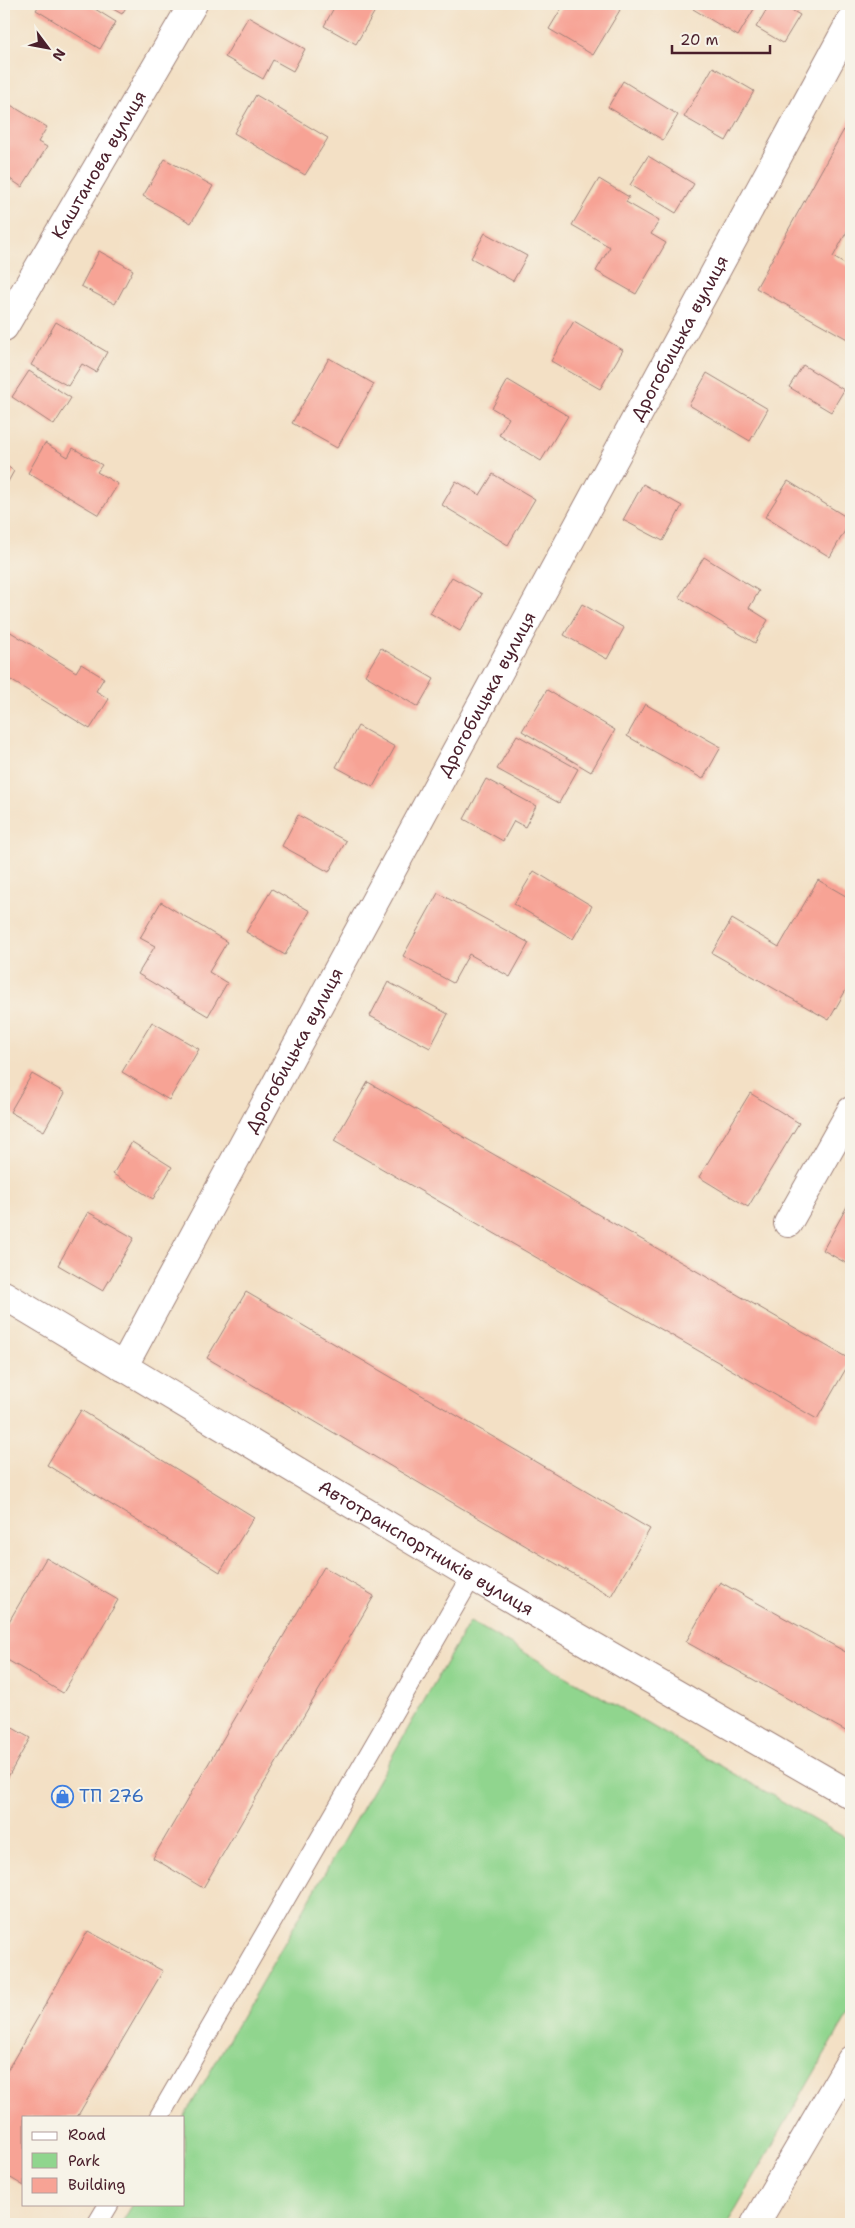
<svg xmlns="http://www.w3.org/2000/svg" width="855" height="2228" font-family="'Shantell Sans',sans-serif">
  <rect width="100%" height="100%" fill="#f7f3e8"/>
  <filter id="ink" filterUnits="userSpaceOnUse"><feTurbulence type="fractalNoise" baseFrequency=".02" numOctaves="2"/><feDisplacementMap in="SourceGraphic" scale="10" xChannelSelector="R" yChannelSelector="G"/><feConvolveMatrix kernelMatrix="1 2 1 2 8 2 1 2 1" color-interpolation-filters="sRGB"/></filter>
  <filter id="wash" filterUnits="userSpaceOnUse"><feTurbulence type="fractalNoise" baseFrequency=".0096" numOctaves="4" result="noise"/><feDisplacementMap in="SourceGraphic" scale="20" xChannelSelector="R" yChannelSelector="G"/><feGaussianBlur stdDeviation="1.12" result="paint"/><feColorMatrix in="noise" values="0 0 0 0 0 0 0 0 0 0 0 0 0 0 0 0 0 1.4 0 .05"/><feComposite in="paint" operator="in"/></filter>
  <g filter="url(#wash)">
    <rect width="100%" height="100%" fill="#f3e0c5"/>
    <!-- green -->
    <path fill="#90d58e" stroke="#6d7a5c" d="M 470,1621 L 851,1841 L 851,2009 L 727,2224 L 121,2224 L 133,2204 L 184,2204 L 184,2117 Z"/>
    <g id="blocks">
      <!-- building -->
      <g fill="#f7a395">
        <path d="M 40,4 L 87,4 L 116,22 L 100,49 L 36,10 Z"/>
        <path d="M 104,4 L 128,4 L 122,14 Z"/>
        <path d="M 336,4 L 379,4 L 356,44 L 324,26 Z"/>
        <path d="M 564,4 L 610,4 L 620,10 L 593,55 L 549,29 Z"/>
        <path d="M 696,4 L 757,4 L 738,36 L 693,9 Z"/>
        <path d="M 770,4 L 781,4 L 800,15 L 783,43 L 756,27 Z"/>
        <path d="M 248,17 L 305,49 L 293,71 L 273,60 L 263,79 L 225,57 Z"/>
        <path d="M 713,67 L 754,91 L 726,141 L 684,117 Z"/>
        <path d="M 623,81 L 678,115 L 663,140 L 608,107 Z"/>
        <path d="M 256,95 L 328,138 L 305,175 L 234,133 Z"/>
        <path d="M 4,101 L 47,127 L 38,142 L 47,147 L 22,187 L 4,175 Z"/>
        <path d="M 851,117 L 851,224 L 833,257 L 851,268 L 851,341 L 756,288 Z"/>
        <path d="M 648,156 L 694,184 L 676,213 L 630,185 Z"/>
        <path d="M 165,159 L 213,186 L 191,223 L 143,196 Z"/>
        <path d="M 599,179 L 629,197 L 626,202 L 659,221 L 651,234 L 666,243 L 636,294 L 596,271 L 610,247 L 572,225 Z"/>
        <path d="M 485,233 L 527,256 L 513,281 L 471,258 Z"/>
        <path d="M 99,251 L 133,270 L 115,304 L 81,286 Z"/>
        <path d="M 574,321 L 623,350 L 600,389 L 551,361 Z"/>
        <path d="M 56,322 L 107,352 L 96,372 L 82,364 L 68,386 L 31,365 Z"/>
        <path d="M 329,358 L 374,384 L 337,448 L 292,423 Z"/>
        <path d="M 803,365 L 844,390 L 831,412 L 789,387 Z"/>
        <path d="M 29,371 L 71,398 L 54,425 L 12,397 Z"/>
        <path d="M 707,373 L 768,409 L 750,441 L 689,405 Z"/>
        <path d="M 508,380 L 568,416 L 541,461 L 499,435 L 509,418 L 492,408 Z"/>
        <path d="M 45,443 L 68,457 L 73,448 L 102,465 L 97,472 L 118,484 L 99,515 L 28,473 Z"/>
        <path d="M 4,464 L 14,471 L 4,489 Z"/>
        <path d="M 493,474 L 535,499 L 508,545 L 442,505 L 456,481 L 480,495 Z"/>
        <path d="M 788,481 L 851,520 L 830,557 L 765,517 Z"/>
        <path d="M 643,484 L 682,506 L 663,541 L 623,520 Z"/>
        <path d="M 704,557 L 759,591 L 749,608 L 768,620 L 755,643 L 679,597 Z"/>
        <path d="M 452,577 L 482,594 L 460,631 L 430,613 Z"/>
        <path d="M 582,604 L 624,628 L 607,659 L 564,635 Z"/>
        <path d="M 4,628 L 76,672 L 81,664 L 104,678 L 96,691 L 109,699 L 90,729 L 4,676 Z"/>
        <path d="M 381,648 L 434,679 L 418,707 L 365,675 Z"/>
        <path d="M 547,690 L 615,730 L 591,772 L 522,731 Z"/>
        <path d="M 645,704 L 721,747 L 703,779 L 627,736 Z"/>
        <path d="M 358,726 L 395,747 L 373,787 L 336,767 Z"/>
        <path d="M 517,735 L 578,769 L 559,803 L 497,769 Z"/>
        <path d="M 486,779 L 536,806 L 525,827 L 514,821 L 503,841 L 464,819 Z"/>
        <path d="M 298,815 L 346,841 L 329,872 L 282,846 Z"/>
        <path d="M 534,871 L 592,906 L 573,939 L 514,904 Z"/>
        <path d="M 818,880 L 851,899 L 851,981 L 829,1020 L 712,953 L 732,919 L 779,947 Z"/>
        <path d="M 272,889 L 310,911 L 285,955 L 246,932 Z"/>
        <path d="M 438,893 L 529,943 L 510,977 L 469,954 L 453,983 L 403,956 Z"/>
        <path d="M 161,902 L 227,942 L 209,972 L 227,983 L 208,1016 L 138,974 L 155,946 L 140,938 Z"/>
        <path d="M 388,982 L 448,1014 L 430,1048 L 370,1016 Z"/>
        <path d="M 152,1022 L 199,1049 L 169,1100 L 122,1072 Z"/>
        <path d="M 32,1074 L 65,1093 L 44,1131 L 10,1112 Z"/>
        <path d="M 368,1082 L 851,1360 L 817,1419 L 334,1141 Z"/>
        <path d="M 750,1093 L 799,1123 L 748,1207 L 699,1177 Z"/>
        <path d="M 132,1142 L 172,1167 L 153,1199 L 113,1174 Z"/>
        <path d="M 851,1199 L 851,1266 L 823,1250 Z"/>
        <path d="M 88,1212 L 134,1238 L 103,1291 L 58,1265 Z"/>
        <path d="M 246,1292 L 650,1529 L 611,1596 L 207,1358 Z"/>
        <path d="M 81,1410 L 254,1517 L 220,1572 L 47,1465 Z"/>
        <path d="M 46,1558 L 118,1600 L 63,1693 L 4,1658 L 4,1630 Z"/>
        <path d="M 324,1567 L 374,1596 L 203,1888 L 153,1858 Z"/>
        <path d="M 720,1582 L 851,1655 L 851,1734 L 686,1642 Z"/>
        <path d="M 4,1723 L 30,1738 L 4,1784 Z"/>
        <path d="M 88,1931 L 163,1971 L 77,2117 L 24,2117 L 24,2186 L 4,2174 L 4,2076 Z"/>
      </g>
    </g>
  </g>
  <g filter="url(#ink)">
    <use href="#blocks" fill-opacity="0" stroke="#9e8078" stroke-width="1"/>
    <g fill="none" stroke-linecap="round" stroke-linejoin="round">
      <defs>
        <g id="service">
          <path d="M 159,2117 L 472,1576"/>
          <path d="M 97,2224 L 109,2204"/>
        </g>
        <g id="minor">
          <path id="s1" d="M 4,327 L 193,4"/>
          <path d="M 788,1223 L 851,1111"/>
          <path id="s2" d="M 4,1295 L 472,1576 L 851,1795"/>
          <path id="s3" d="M 123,1367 L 851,21"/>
        </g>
        <path id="primary" d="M 755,2224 L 851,2060"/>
      </defs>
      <!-- service casing -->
      <use href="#service" stroke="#9e8078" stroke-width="21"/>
      <!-- minor casing -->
      <use href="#minor" stroke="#9e8078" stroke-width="30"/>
      <!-- primary casing -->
      <use href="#primary" stroke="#9e8078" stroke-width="30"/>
      <!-- service -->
      <use href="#service" stroke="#fff" stroke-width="19"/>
      <!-- minor -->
      <use href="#minor" stroke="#fff" stroke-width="28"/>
      <!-- primary -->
      <use href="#primary" stroke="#fff" stroke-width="28"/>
    </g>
  </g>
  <!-- icons -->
  <defs>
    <symbol id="shop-ring" viewBox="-11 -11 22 22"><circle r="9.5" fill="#f7f3e8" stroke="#3f7fe0" stroke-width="1.5"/><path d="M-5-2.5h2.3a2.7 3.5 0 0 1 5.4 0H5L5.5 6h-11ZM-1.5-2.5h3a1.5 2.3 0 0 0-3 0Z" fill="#3f7fe0"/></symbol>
  </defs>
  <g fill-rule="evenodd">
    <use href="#shop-ring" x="50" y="1784" width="25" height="25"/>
  </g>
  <g text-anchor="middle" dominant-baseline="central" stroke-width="4" stroke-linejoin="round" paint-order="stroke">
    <!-- street labels -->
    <g font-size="18" fill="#4a1f2b" stroke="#f7f3e8">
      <text stroke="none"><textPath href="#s1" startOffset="188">Каштанова вулиця</textPath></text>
      <text stroke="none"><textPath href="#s3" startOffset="1170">Дрогобицька вулиця</textPath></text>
      <text stroke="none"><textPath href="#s3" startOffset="765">Дрогобицька вулиця</textPath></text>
      <text stroke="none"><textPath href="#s3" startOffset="360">Дрогобицька вулиця</textPath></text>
      <text stroke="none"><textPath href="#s2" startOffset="492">Автотранспортників вулиця</textPath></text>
    </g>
    <!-- shop labels -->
    <g font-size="18" fill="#366cbe" stroke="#f7f3e8" text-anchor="start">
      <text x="79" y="1796">ТП 276</text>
    </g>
  </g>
  <!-- margin -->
  <rect width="855" height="2228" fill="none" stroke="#f7f3e8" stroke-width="20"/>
  <!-- legend -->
  <rect x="22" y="2116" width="162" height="90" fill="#f7f3e8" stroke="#b29e9c"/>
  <rect x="32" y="2132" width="25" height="8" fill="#ffffff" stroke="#b29e9c"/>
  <text x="68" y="2140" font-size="15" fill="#4a1f2b">Road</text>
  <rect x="32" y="2153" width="25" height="15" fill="#90d58e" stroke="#b29e9c"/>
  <text x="68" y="2166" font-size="15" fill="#4a1f2b">Park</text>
  <rect x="32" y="2178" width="25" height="15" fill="#f7a395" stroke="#b29e9c"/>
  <text x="68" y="2190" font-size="15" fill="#4a1f2b">Building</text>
  <!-- north arrow -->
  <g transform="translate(48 48) rotate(122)" stroke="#f7f3e8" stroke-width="4" paint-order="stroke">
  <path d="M0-4L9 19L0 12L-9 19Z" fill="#4a1f2b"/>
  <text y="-8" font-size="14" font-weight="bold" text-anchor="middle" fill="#4a1f2b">N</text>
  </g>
  <!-- scale -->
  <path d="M672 45v8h98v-8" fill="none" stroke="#4a1f2b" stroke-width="2.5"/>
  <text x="680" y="45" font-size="15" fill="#4a1f2b" stroke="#f7f3e8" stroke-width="4" paint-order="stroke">20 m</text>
</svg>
